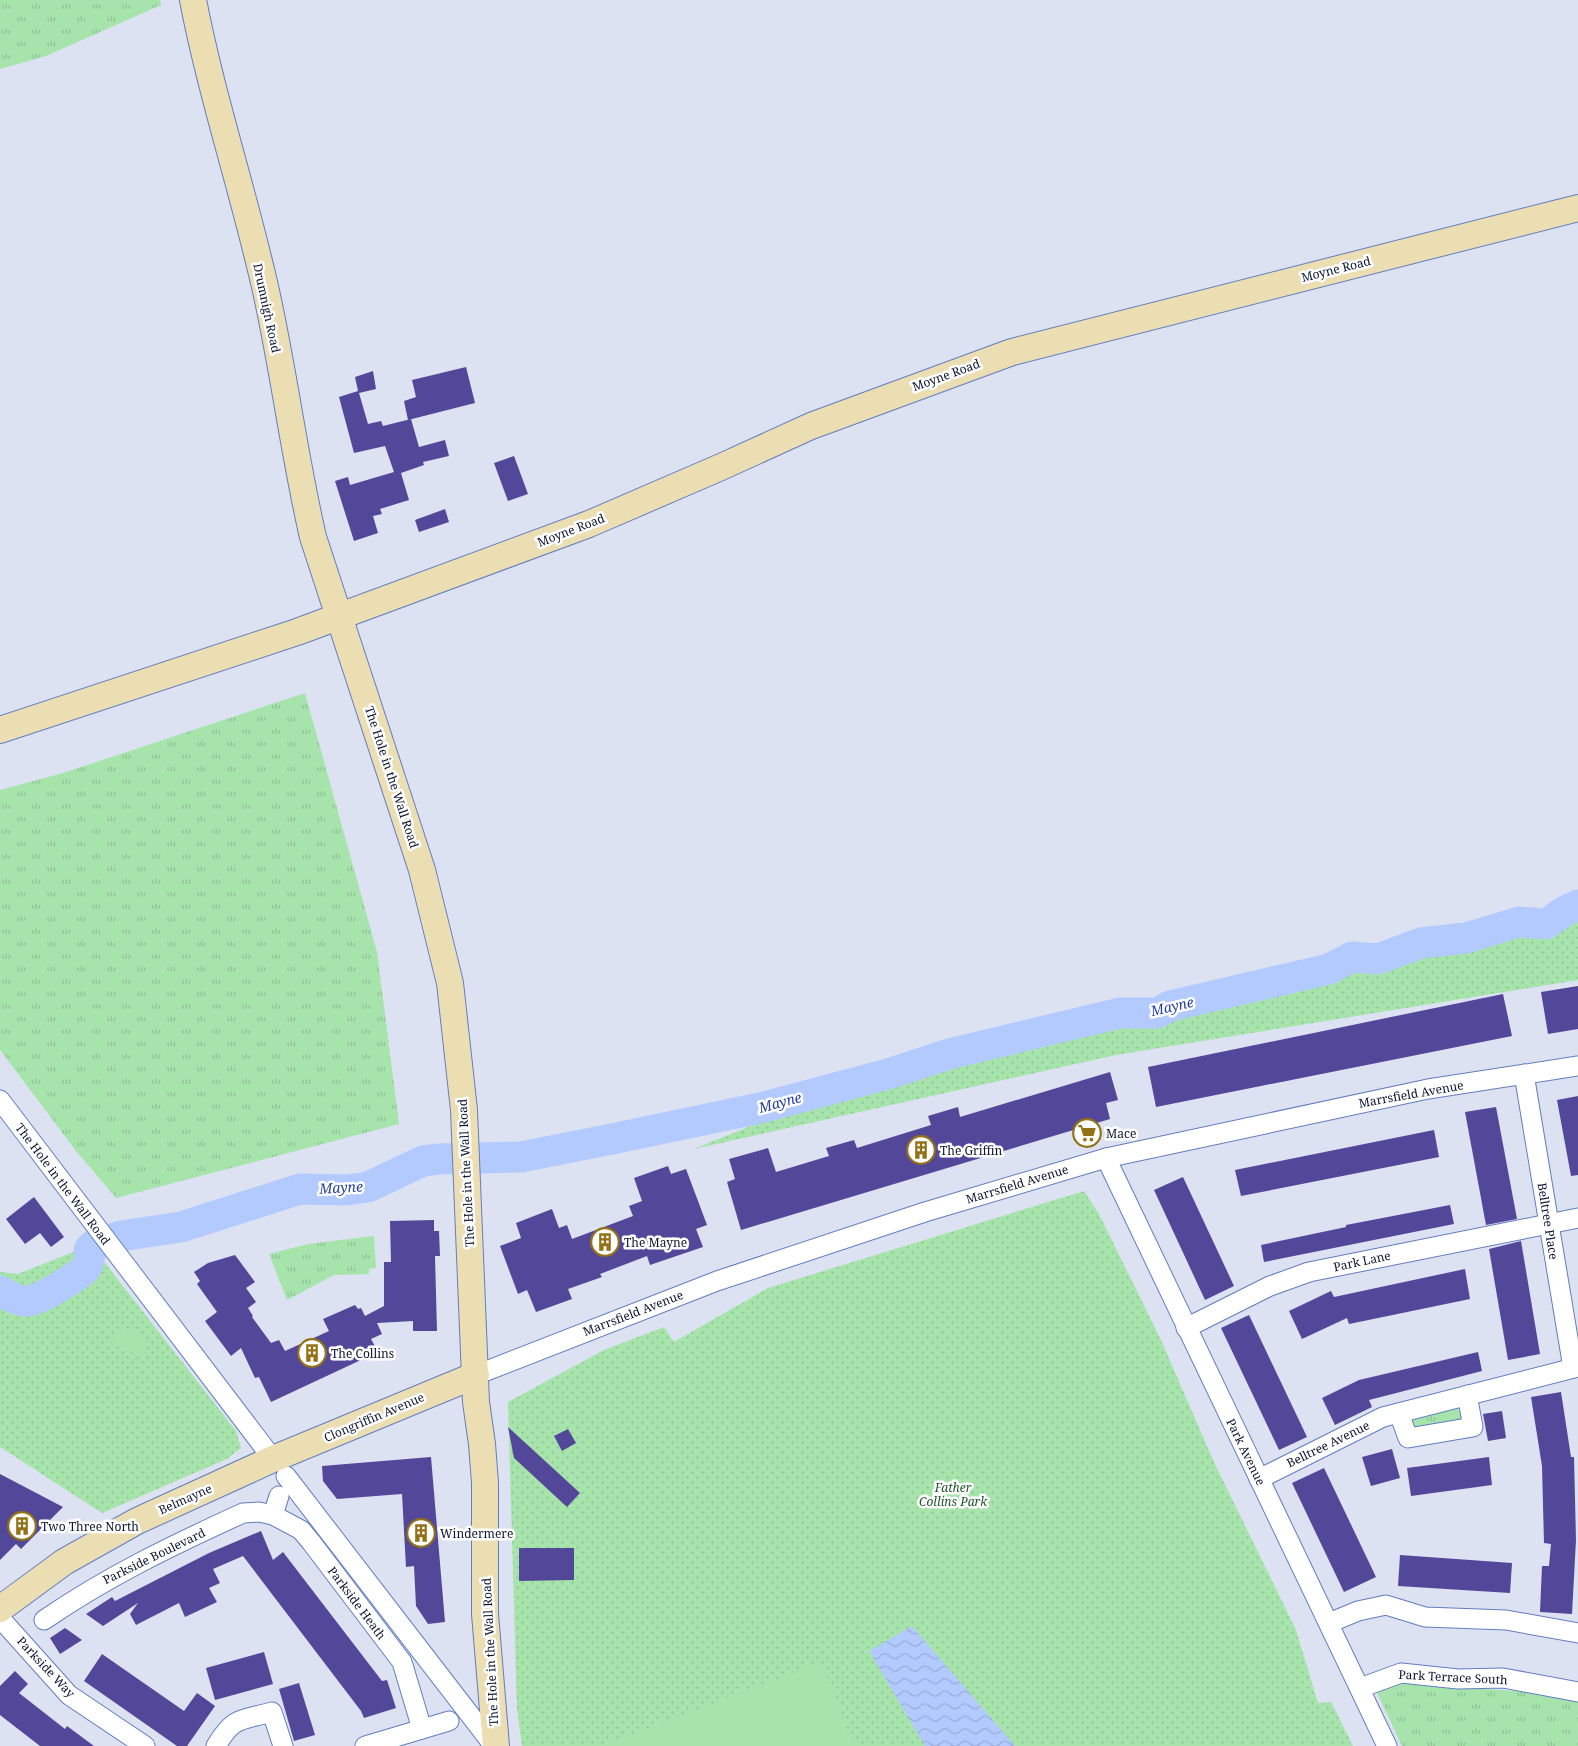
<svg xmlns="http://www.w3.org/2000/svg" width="1578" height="1746" font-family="'Noto Serif',serif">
  <defs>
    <pattern id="grass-tufts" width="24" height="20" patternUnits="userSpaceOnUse" patternTransform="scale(1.25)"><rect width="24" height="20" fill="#a7e4ac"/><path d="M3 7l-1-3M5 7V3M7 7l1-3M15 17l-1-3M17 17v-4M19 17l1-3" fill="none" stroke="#8fc394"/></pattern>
    <pattern id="park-dots" width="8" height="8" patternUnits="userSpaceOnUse" patternTransform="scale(1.25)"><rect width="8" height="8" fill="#a7e4ac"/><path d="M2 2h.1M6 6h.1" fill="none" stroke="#8fc394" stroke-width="1.8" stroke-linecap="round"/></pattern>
    <pattern id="water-waves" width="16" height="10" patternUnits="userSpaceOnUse" patternTransform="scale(1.25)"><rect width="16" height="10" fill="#b3cafe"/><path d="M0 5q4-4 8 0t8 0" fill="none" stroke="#99adda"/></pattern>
  </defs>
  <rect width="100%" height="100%" fill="#dce2f1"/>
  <!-- grass -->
  <g fill="url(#grass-tufts)">
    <path d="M 0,0 L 160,0 L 161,5 L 46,56 L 0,69 Z"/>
    <path d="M 305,693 L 377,952 L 399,1124 L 116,1198 L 76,1151 L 0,1050 L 0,790 L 63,773 Z"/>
    <path d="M 374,1236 L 376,1268 L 369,1269 L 369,1274 L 334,1275 L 287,1300 L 269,1254 L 308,1244 Z"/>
    <path d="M 1456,1408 L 1460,1410 L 1463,1420 L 1413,1428 L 1411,1421 Z"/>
    <path d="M 1371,1680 L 1578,1696 L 1578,1746 L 1402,1746 Z"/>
  </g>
  <!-- park -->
  <g fill="url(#park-dots)">
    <path d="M 1578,916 L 1578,980 L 1116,1055 L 694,1149 L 775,1116 L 1088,1023 Z"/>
    <path d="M 1084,1191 L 1099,1214 L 1161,1340 L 1213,1460 L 1296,1630 L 1318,1703 L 1331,1702 L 1353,1746 L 522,1746 L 517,1709 L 508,1402 L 604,1350 L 664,1327 L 674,1342 L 768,1288 Z"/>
    <path d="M 91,1245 L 236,1431 L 241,1448 L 227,1459 L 102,1513 L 0,1447 L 0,1272 L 18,1274 Z"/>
  </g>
  <!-- pitch -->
  <g fill="#a7e4ac">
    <path d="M 122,1328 L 139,1330 C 147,1340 148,1345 144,1357 L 111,1344 Z"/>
    <path d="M 821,1662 L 854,1746 L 601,1746 Z"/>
  </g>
  <!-- water -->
  <path fill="url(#water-waves)" d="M 912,1626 L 1015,1746 L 925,1746 L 869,1651 Z"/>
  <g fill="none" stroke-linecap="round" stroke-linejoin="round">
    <!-- river -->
    <path stroke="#b3cafe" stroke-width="31" d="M 0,1291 C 9,1296 18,1302 29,1301 C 37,1301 81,1275 86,1268 C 90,1262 89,1257 89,1250 L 92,1246 L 121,1236 L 181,1227 L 300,1189 L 346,1190 L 368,1187 L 423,1161 L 439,1159 L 521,1157 L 612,1139 L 760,1108 L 888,1074 L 949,1054 L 1120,1013 L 1157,1013 L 1170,1006 L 1329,969 L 1352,957 L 1378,959 L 1421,943 L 1466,938 L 1519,922 L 1546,924 L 1565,911 L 1578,905"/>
  </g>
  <!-- building -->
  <g fill="#534799">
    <path d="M 466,367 L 475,403 L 408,420 L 404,401 L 416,397 L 412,380 Z"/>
    <path d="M 373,371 L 376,389 L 359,393 L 368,424 L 381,421 L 383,426 L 411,419 L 419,447 L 445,440 L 449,456 L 423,462 L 424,465 L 401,473 L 409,500 L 380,509 L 382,514 L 373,516 L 378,533 L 354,541 L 335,481 L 348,477 L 350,485 L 394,472 L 385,446 L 354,453 L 339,397 L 358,391 L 355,377 Z"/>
    <path d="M 514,456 L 528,494 L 508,501 L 494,463 Z"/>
    <path d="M 445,509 L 449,522 L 419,532 L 415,520 Z"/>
    <path d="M 1578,986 L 1578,1029 L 1548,1034 L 1541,992 Z"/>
    <path d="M 1503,994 L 1512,1036 L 1156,1107 L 1148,1067 Z"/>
    <path d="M 1110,1072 L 1118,1100 L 1106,1103 L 1110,1119 L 741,1230 L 727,1182 L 735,1179 L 729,1159 L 768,1148 L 776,1172 L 829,1156 L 826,1148 L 854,1140 L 857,1148 L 931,1125 L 928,1116 L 958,1107 L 960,1117 Z"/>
    <path d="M 1578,1096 L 1578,1175 L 1571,1176 L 1557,1100 Z"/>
    <path d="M 1496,1107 L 1517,1219 L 1486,1225 L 1465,1112 Z"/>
    <path d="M 1434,1130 L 1439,1157 L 1241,1196 L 1235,1170 Z"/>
    <path d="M 668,1166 L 671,1174 L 686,1169 L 707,1225 L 696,1229 L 703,1247 L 650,1265 L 647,1256 L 600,1274 L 602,1277 L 568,1289 L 572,1299 L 536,1312 L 527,1290 L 518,1294 L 500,1246 L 521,1238 L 516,1223 L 552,1209 L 559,1228 L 567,1225 L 572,1239 L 633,1216 L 629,1206 L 642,1201 L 634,1178 Z"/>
    <path d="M 1183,1177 L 1234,1286 L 1205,1300 L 1154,1190 Z"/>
    <path d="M 34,1197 L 64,1237 L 51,1247 L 40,1233 L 25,1244 L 6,1219 Z"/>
    <path d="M 1450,1205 L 1454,1224 L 1264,1262 L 1261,1245 L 1346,1227 L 1346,1225 Z"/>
    <path d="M 434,1220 L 434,1231 L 439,1231 L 440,1256 L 435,1256 L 437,1331 L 413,1331 L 413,1321 L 377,1323 L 382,1334 L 371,1339 L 378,1352 L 271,1402 L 259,1377 L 255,1378 L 241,1348 L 231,1356 L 205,1321 L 217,1312 L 197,1284 L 200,1281 L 194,1272 L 208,1263 L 235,1255 L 255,1282 L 246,1288 L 256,1302 L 248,1308 L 253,1316 L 252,1317 L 271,1343 L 279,1340 L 285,1351 L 329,1331 L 323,1319 L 355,1305 L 358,1309 L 361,1308 L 365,1316 L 384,1306 L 384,1262 L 391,1262 L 390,1221 Z"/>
    <path d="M 1521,1241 L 1540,1354 L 1508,1360 L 1489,1249 Z"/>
    <path d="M 1465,1269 L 1470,1299 L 1349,1324 L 1347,1318 L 1302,1339 L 1289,1311 L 1331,1291 L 1334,1297 Z"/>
    <path d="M 1249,1315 L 1307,1437 L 1279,1450 L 1221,1328 Z"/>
    <path d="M 1478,1352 L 1482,1371 L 1369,1400 L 1372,1407 L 1335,1425 L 1322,1398 L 1359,1380 Z"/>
    <path d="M 1561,1392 L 1571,1457 L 1574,1457 L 1576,1540 L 1572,1614 L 1540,1612 L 1542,1566 L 1549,1566 L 1551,1544 L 1544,1543 L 1542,1466 L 1531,1397 Z"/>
    <path d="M 1502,1411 L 1506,1438 L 1488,1441 L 1483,1414 Z"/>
    <path d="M 508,1427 L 580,1493 L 567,1507 L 514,1458 Z"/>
    <path d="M 568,1429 L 576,1443 L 562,1451 L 554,1436 Z"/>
    <path d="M 1392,1449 L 1400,1478 L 1371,1486 L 1362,1457 Z"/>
    <path d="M 431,1457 L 445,1622 L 428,1624 L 416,1606 L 414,1566 L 406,1567 L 402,1494 L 337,1499 L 323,1481 L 322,1466 Z"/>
    <path d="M 1489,1457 L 1492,1485 L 1411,1496 L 1407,1468 Z"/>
    <path d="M 1324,1468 L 1376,1577 L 1344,1592 L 1292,1483 Z"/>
    <path d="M 0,1474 L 63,1507 L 21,1549 L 16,1544 L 0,1560 Z"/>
    <path d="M 261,1531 L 273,1560 L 283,1552 L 382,1681 L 387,1680 L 396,1708 L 364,1718 L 361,1711 L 243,1556 L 213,1569 L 220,1583 L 209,1588 L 217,1602 L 185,1617 L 179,1603 L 136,1625 L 130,1614 L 138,1603 L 103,1626 L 86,1614 L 112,1597 L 115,1601 L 209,1553 Z"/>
    <path d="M 519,1548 L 574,1548 L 574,1580 L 519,1581 Z"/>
    <path d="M 1400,1555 L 1512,1563 L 1510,1593 L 1398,1586 Z"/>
    <path d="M 65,1628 L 82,1640 L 60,1654 L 50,1638 Z"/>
    <path d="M 264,1652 L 273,1684 L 215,1700 L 206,1668 Z"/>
    <path d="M 102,1654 L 184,1711 L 197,1693 L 215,1706 L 187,1746 L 177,1746 L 84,1681 Z"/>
    <path d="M 15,1671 L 28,1684 L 19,1693 L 65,1729 L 67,1726 L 94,1746 L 40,1746 L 0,1715 L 0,1686 Z"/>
    <path d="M 299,1683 L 315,1735 L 294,1741 L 279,1689 Z"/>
  </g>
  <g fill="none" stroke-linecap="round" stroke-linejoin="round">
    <defs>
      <g id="street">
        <path d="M 1524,1074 L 1573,1368"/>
        <path d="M 0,1100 L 273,1459"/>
        <path d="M 1106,1158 L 1387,1746"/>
        <path d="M 1186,1328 L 1270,1286 L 1309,1272 L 1578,1218"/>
        <path d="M 476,1375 L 717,1281 L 925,1212 L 1106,1158 L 1428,1089 L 1578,1066"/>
        <path d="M 1399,1413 L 1408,1438 L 1473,1427 L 1467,1395"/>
        <path d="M 286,1476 L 494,1746"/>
        <path d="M 1259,1479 L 1383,1417 L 1578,1367"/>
        <path d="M 273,1515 L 279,1496"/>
        <path d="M 0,1618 L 69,1695 L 145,1746"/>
        <path d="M 44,1620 C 108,1576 173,1545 243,1513 L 259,1512 L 273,1515 L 301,1530 L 311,1542 L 402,1662 L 422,1729"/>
        <path d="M 1329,1623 L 1358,1611 L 1386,1605 L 1425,1617 L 1506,1620 L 1578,1633"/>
        <path d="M 1360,1688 L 1401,1673 L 1458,1679 L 1503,1678 L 1578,1692"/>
        <path d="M 216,1746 C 234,1716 240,1721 272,1712 L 283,1746"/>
        <path d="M 365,1746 L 449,1721"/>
      </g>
      <g id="secondary">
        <path d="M 193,0 C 212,98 244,193 266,291 C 284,372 294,455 313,537 L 422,870 L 450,983 L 464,1110 L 476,1402 L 482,1444 L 485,1483 L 485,1614 L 496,1746"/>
        <path d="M 0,730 L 297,632 L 589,524 L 721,467 L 811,426 L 1012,352 L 1578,208"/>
        <path d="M 0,1609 L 64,1562 L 137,1521 L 273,1459 L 476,1375"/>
      </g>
    </defs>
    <!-- street casing -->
    <use href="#street" stroke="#627dc0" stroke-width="21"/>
    <!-- secondary casing -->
    <use href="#secondary" stroke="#627dc0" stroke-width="28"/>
    <!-- street -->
    <use href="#street" stroke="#fff" stroke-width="19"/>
    <!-- secondary -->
    <use href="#secondary" stroke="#ecdeb3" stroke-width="26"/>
  </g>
  <!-- icons -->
  <defs>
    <symbol id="supermarket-ring" viewBox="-11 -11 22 22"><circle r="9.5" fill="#fff" stroke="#927117" stroke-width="1.5"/><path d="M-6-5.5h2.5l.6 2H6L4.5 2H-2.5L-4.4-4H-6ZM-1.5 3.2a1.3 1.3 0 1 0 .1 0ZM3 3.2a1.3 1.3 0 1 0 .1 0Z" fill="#927117"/></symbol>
    <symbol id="building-ring" viewBox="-11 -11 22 22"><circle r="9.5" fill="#fff" stroke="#927117" stroke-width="1.5"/><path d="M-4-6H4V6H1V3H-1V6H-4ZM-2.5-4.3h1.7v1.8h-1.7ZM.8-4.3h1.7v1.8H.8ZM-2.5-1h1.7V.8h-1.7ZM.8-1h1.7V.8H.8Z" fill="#927117"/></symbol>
  </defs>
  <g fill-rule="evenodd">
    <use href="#supermarket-ring" x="1071" y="1117" width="32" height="32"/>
    <use href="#building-ring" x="905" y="1134" width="32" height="32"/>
    <use href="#building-ring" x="589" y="1226" width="32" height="32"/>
    <use href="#building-ring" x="296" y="1337" width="32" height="32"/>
    <use href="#building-ring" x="6" y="1510" width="32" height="32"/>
    <use href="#building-ring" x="405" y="1517" width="32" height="32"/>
  </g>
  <g text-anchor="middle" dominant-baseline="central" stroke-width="5" stroke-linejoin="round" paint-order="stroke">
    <!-- street labels -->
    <g font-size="12" fill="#0c152f" stroke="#fff">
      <text transform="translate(1336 269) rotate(-14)">Moyne Road</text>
      <text transform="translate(267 308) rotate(78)">Drumnigh Road</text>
      <text transform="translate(946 375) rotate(-20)">Moyne Road</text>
      <text transform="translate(571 530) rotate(-21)">Moyne Road</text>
      <text transform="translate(392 777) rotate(72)">The Hole in the Wall Road</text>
      <text transform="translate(1411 1094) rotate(-10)">Marrsfield Avenue</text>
      <text transform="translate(466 1173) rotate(-93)">The Hole in the Wall Road</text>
      <text transform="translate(63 1184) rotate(53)">The Hole in the Wall Road</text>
      <text transform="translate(1017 1184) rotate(-17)">Marrsfield Avenue</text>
      <text transform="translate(1548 1221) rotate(81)">Belltree Place</text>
      <text transform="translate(1362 1261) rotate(-12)">Park Lane</text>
      <text transform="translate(633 1313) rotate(-21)">Marrsfield Avenue</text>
      <text transform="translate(374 1417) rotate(-23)">Clongriffin Avenue</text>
      <text transform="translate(1328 1444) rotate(-26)">Belltree Avenue</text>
      <text transform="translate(1246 1452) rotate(64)">Park Avenue</text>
      <text transform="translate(185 1499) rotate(-24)">Belmayne</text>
      <text transform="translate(154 1556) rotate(-26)">Parkside Boulevard</text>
      <text transform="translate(357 1603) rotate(53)">Parkside Heath</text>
      <text transform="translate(490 1652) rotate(-93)">The Hole in the Wall Road</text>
      <text transform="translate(46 1667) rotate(47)">Parkside Way</text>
      <text transform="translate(1453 1677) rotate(3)">Park Terrace South</text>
    </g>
    <!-- poi labels -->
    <g font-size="12" fill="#0c152f" stroke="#fff" text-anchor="start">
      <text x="1106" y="1133">Mace</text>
      <text x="940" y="1150">The Griffin</text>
      <text x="624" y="1242">The Mayne</text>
      <text x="331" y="1353">The Collins</text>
      <text x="41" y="1526">Two Three North</text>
      <text x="440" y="1533">Windermere</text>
    </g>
    <!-- park labels -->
    <g font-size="12" font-style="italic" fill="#1d5527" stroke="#fff">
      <text x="953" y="1487">Father<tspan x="953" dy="14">Collins Park</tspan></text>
    </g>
    <!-- water labels -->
    <g font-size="14" font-style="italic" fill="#2440a1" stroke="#fff">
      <text transform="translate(1172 1006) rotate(-13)">Mayne</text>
      <text transform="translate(780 1102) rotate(-15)">Mayne</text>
      <text transform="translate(341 1187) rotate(-3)">Mayne</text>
    </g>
  </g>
</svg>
